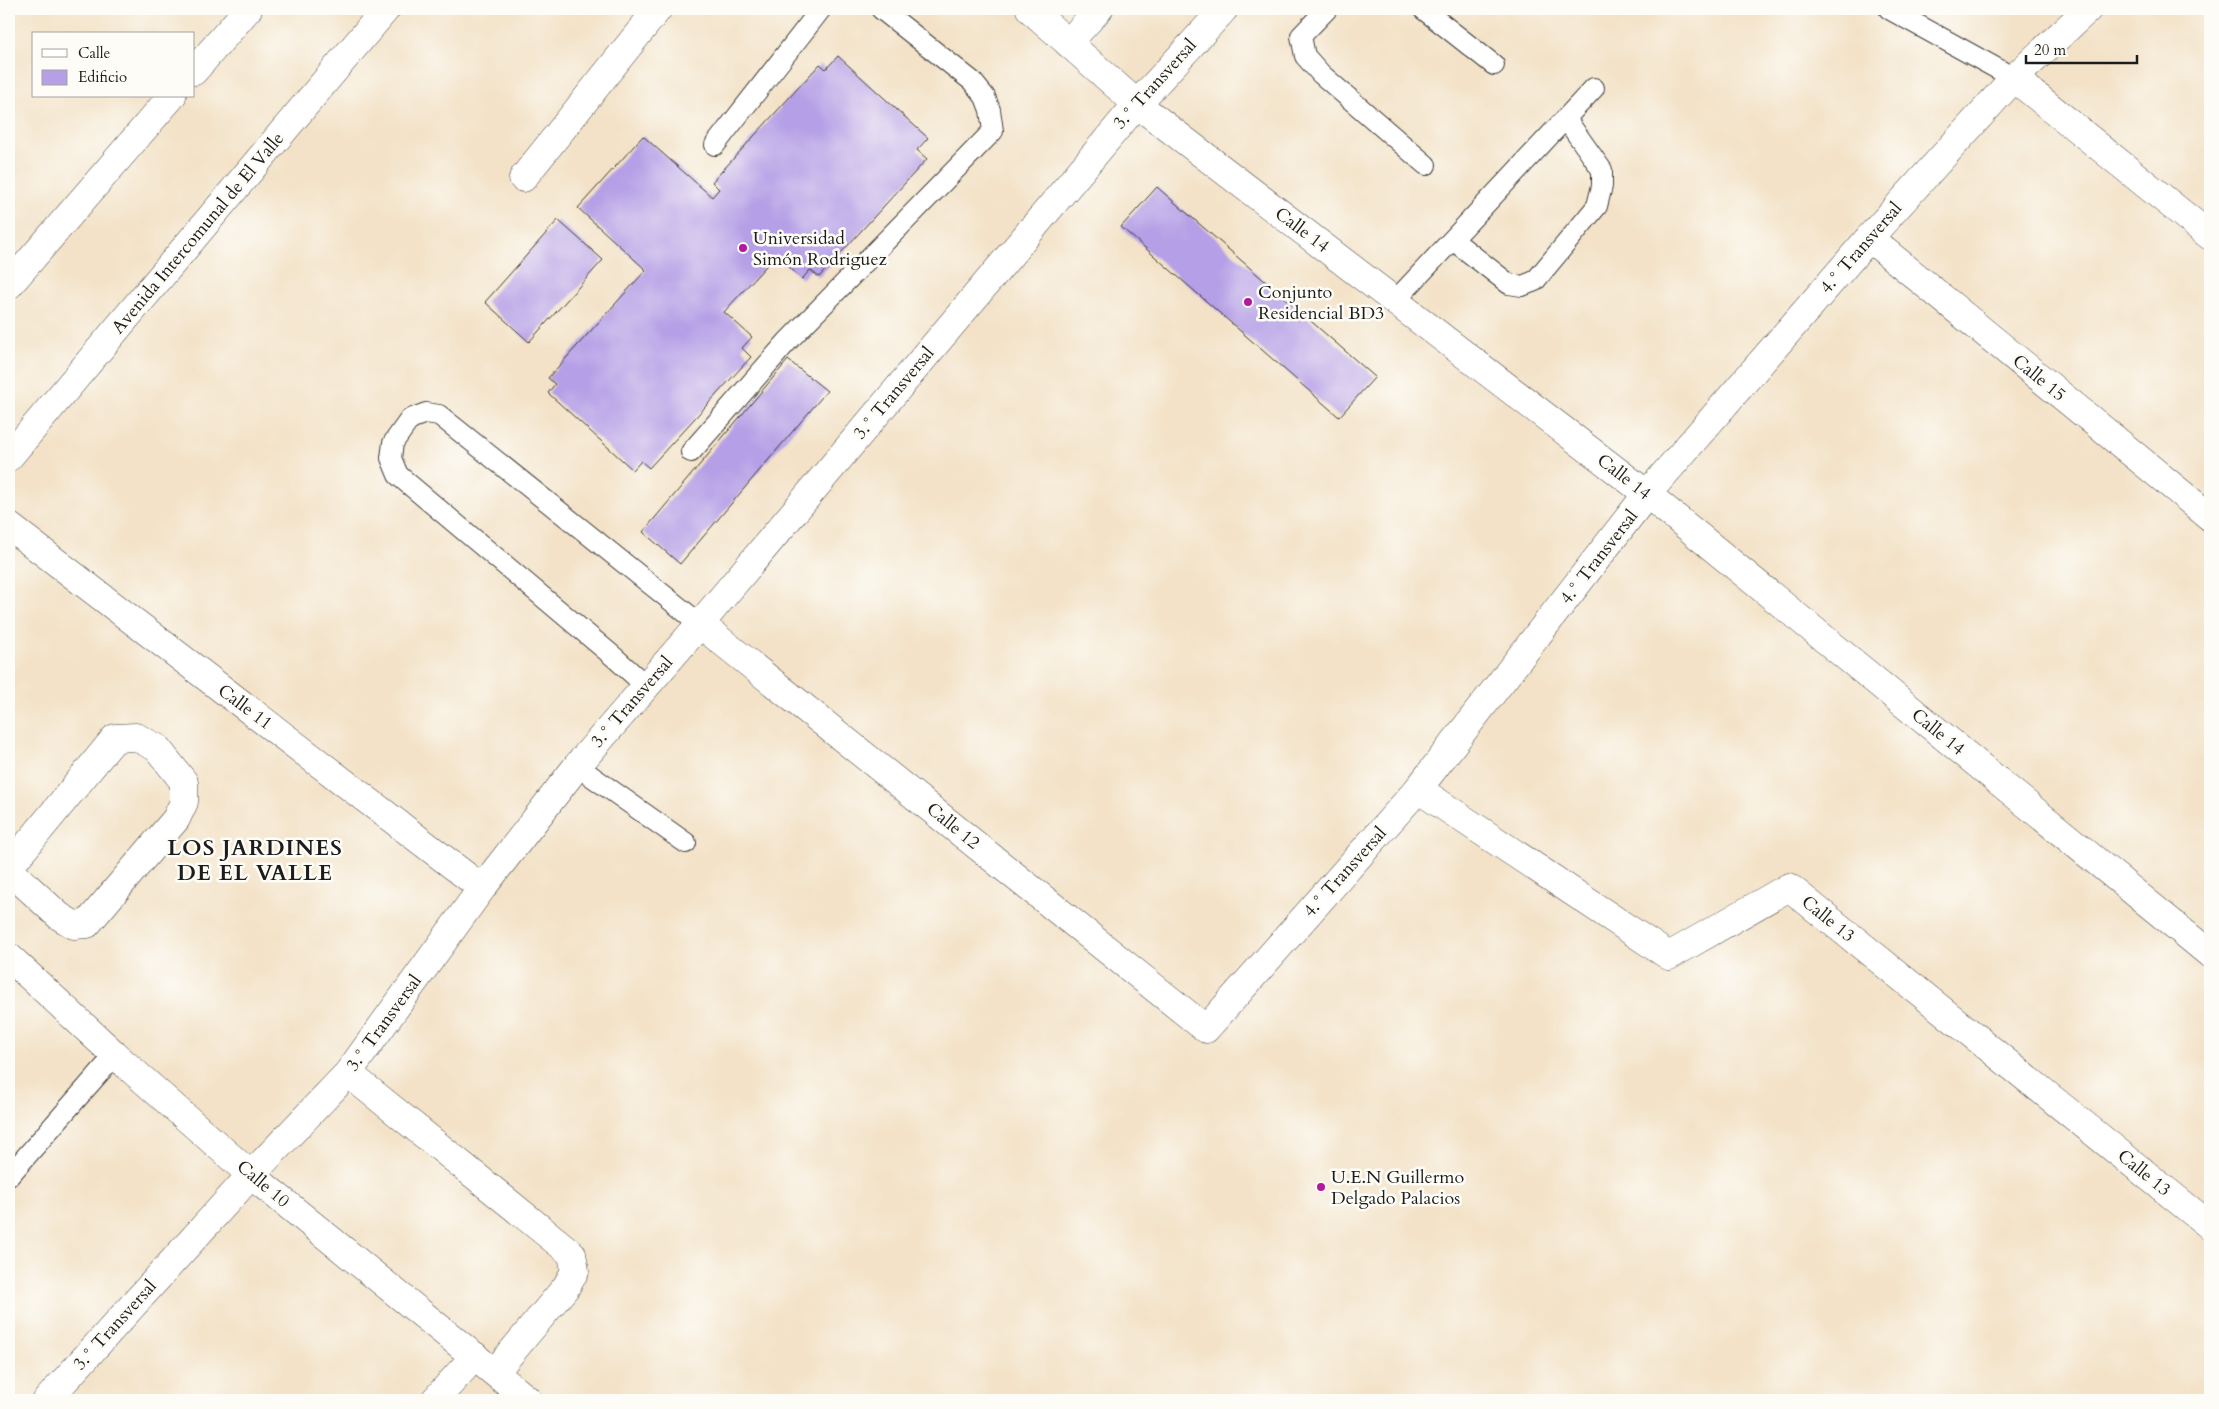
<svg xmlns="http://www.w3.org/2000/svg" width="2219" height="1409" font-family="Cardo,serif">
  <rect width="100%" height="100%" fill="#fdfcf7"/>
  <filter id="ink" filterUnits="userSpaceOnUse"><feTurbulence type="fractalNoise" baseFrequency=".02" numOctaves="2"/><feDisplacementMap in="SourceGraphic" scale="10" xChannelSelector="R" yChannelSelector="G"/><feConvolveMatrix kernelMatrix="1 2 1 2 8 2 1 2 1" color-interpolation-filters="sRGB"/></filter>
  <filter id="wash" filterUnits="userSpaceOnUse"><feTurbulence type="fractalNoise" baseFrequency=".0096" numOctaves="4" result="noise"/><feDisplacementMap in="SourceGraphic" scale="20" xChannelSelector="R" yChannelSelector="G"/><feGaussianBlur stdDeviation="1.12" result="paint"/><feColorMatrix in="noise" values="0 0 0 0 0 0 0 0 0 0 0 0 0 0 0 0 0 1.4 0 .05"/><feComposite in="paint" operator="in"/></filter>
  <g filter="url(#wash)">
    <rect width="100%" height="100%" fill="#f3e2c7"/>
    <g id="blocks">
      <!-- building -->
      <g fill="#b59fe6">
        <path d="M 838,56 L 928,138 L 917,150 L 927,159 L 819,277 L 810,270 L 802,279 L 776,255 L 724,312 L 752,337 L 742,348 L 751,357 L 649,468 L 641,461 L 633,470 L 548,393 L 555,384 L 548,378 L 646,270 L 578,208 L 643,136 L 712,197 L 719,189 L 712,182 L 820,64 L 826,69 Z"/>
        <path d="M 1157,187 L 1375,377 L 1339,417 L 1121,227 Z"/>
        <path d="M 558,220 L 603,260 L 529,342 L 485,302 Z"/>
        <path d="M 788,360 L 827,391 L 680,564 L 643,532 Z"/>
      </g>
    </g>
  </g>
  <g filter="url(#ink)">
    <use href="#blocks" fill-opacity="0" stroke="#3c3a36" stroke-width="1"/>
    <g fill="none" stroke-linecap="round" stroke-linejoin="round">
      <defs>
        <g id="lane">
          <path d="M 1327,9 L 1301,36 L 1305,56 L 1321,74 L 1426,165"/>
          <path d="M 1423,9 L 1494,65"/>
          <path d="M 1889,9 L 2014,78"/>
          <path d="M 715,145 L 821,9"/>
          <path d="M 1453,240 L 1509,284 L 1522,286 L 1535,281 L 1597,206 L 1602,186 L 1602,170 L 1566,119"/>
          <path d="M 1395,301 L 1594,88"/>
          <path d="M 691,452 L 787,342 L 993,131 L 990,110 L 985,97 L 972,81 L 881,9"/>
          <path d="M 645,685 L 614,657 L 398,475 L 391,458 L 393,443 L 410,419 L 426,413 L 439,415 L 700,624"/>
          <path d="M 577,766 L 686,843"/>
          <path d="M 9,1176 L 115,1055"/>
        </g>
        <g id="street">
          <path d="M 1030,9 L 1137,104 L 1647,494 L 2210,954"/>
          <path d="M 1068,43 L 1099,9"/>
          <path d="M 2014,78 L 2210,236"/>
          <path d="M 523,178 L 658,9"/>
          <path d="M 1869,238 L 2210,517"/>
          <path d="M 9,526 L 482,888"/>
          <path d="M 700,624 L 1206,1029 L 1418,789 L 1647,494 L 1869,238 L 2014,78 L 2088,9"/>
          <path d="M 1418,789 L 1669,956 L 1789,887 L 2210,1226"/>
          <path d="M 9,867 L 115,738 L 136,737 L 157,748 L 184,782 L 184,802 L 176,819 L 87,924 L 74,925 L 59,916 L 9,870"/>
          <path d="M 9,957 L 115,1055 L 251,1175 L 528,1400"/>
          <path d="M 348,1073 L 572,1254 L 575,1271 L 566,1287 L 495,1372"/>
          <path d="M 47,1400 L 251,1175 L 348,1073 L 482,888 L 577,766 L 700,624 L 1137,104 L 1224,9"/>
          <path d="M 435,1400 L 475,1356"/>
        </g>
        <g id="secondary">
          <path d="M 194,71 L 248,9"/>
          <path d="M 9,285 L 172,96"/>
          <path d="M 9,457 L 386,9"/>
        </g>
      </defs>
      <!-- lane casing -->
      <use href="#lane" stroke="#3c3a36" stroke-width="22"/>
      <!-- street casing -->
      <use href="#street" stroke="#3c3a36" stroke-width="29"/>
      <!-- secondary casing -->
      <use href="#secondary" stroke="#3c3a36" stroke-width="29"/>
      <!-- lane -->
      <use href="#lane" stroke="#fff" stroke-width="20"/>
      <!-- street -->
      <use href="#street" stroke="#fff" stroke-width="28"/>
      <!-- secondary -->
      <use href="#secondary" stroke="#fff" stroke-width="28"/>
    </g>
  </g>
  <!-- markers -->
  <g fill="#b5179e" stroke="#fdfcf7" stroke-width="2">
    <circle cx="743" cy="248" r="5"/>
    <circle cx="1248" cy="302" r="5"/>
    <circle cx="1321" cy="1187" r="5"/>
  </g>
  <g text-anchor="middle" dominant-baseline="central" stroke-width="5" stroke-linejoin="round" paint-order="stroke">
    <!-- street labels -->
    <g font-size="18" fill="#1c1c1c" stroke="#fdfcf7">
      <text transform="translate(1155 84) rotate(-48)">3.° Transversal</text>
      <text transform="translate(1302 230) rotate(37)">Calle 14</text>
      <text transform="translate(198 233) rotate(-50)">Avenida Intercomunal de El Valle</text>
      <text transform="translate(1861 248) rotate(-49)">4.° Transversal</text>
      <text transform="translate(2039 378) rotate(39)">Calle 15</text>
      <text transform="translate(894 393) rotate(-50)">3.° Transversal</text>
      <text transform="translate(1624 477) rotate(38)">Calle 14</text>
      <text transform="translate(1599 557) rotate(-52)">4.° Transversal</text>
      <text transform="translate(632 702) rotate(-49)">3.° Transversal</text>
      <text transform="translate(245 707) rotate(37)">Calle 11</text>
      <text transform="translate(1938 732) rotate(39)">Calle 14</text>
      <text transform="translate(953 826) rotate(39)">Calle 12</text>
      <text transform="translate(1345 872) rotate(-48)">4.° Transversal</text>
      <text transform="translate(1828 919) rotate(39)">Calle 13</text>
      <text transform="translate(384 1023) rotate(-54)">3.° Transversal</text>
      <text transform="translate(2144 1173) rotate(39)">Calle 13</text>
      <text transform="translate(263 1184) rotate(40)">Calle 10</text>
      <text transform="translate(115 1325) rotate(-48)">3.° Transversal</text>
    </g>
    <!-- poi labels -->
    <g font-size="18" fill="#1c1c1c" stroke="#fdfcf7" text-anchor="start">
      <text x="753" y="238">Universidad<tspan x="753" dy="21">Simón Rodriguez</tspan></text>
      <text x="1258" y="292">Conjunto<tspan x="1258" dy="21">Residencial BD3</tspan></text>
      <text x="1331" y="1177">U.E.N Guillermo<tspan x="1331" dy="21">Delgado Palacios</tspan></text>
    </g>
    <!-- district labels -->
    <g font-size="22" font-weight="bold" letter-spacing="1" fill="#1c1c1c" stroke="#fdfcf7">
      <text x="255" y="848">LOS JARDINES<tspan x="255" dy="25">DE EL VALLE</tspan></text>
    </g>
  </g>
  <!-- margin -->
  <rect width="2219" height="1409" fill="none" stroke="#fdfcf7" stroke-width="30"/>
  <!-- legend -->
  <rect x="32" y="32" width="162" height="65" fill="#fdfcf7" stroke="#a3a29f"/>
  <rect x="42" y="49" width="25" height="8" fill="#ffffff" stroke="#a3a29f"/>
  <text x="78" y="58" font-size="15" fill="#1c1c1c">Calle</text>
  <rect x="42" y="70" width="25" height="15" fill="#b59fe6" stroke="#a3a29f"/>
  <text x="78" y="82" font-size="15" fill="#1c1c1c">Edificio</text>
  <!-- scale -->
  <path d="M2026 55v8h111v-8" fill="none" stroke="#1c1c1c" stroke-width="2.5"/>
  <text x="2034" y="55" font-size="15" fill="#1c1c1c" stroke="#fdfcf7" stroke-width="4" paint-order="stroke">20 m</text>
</svg>
